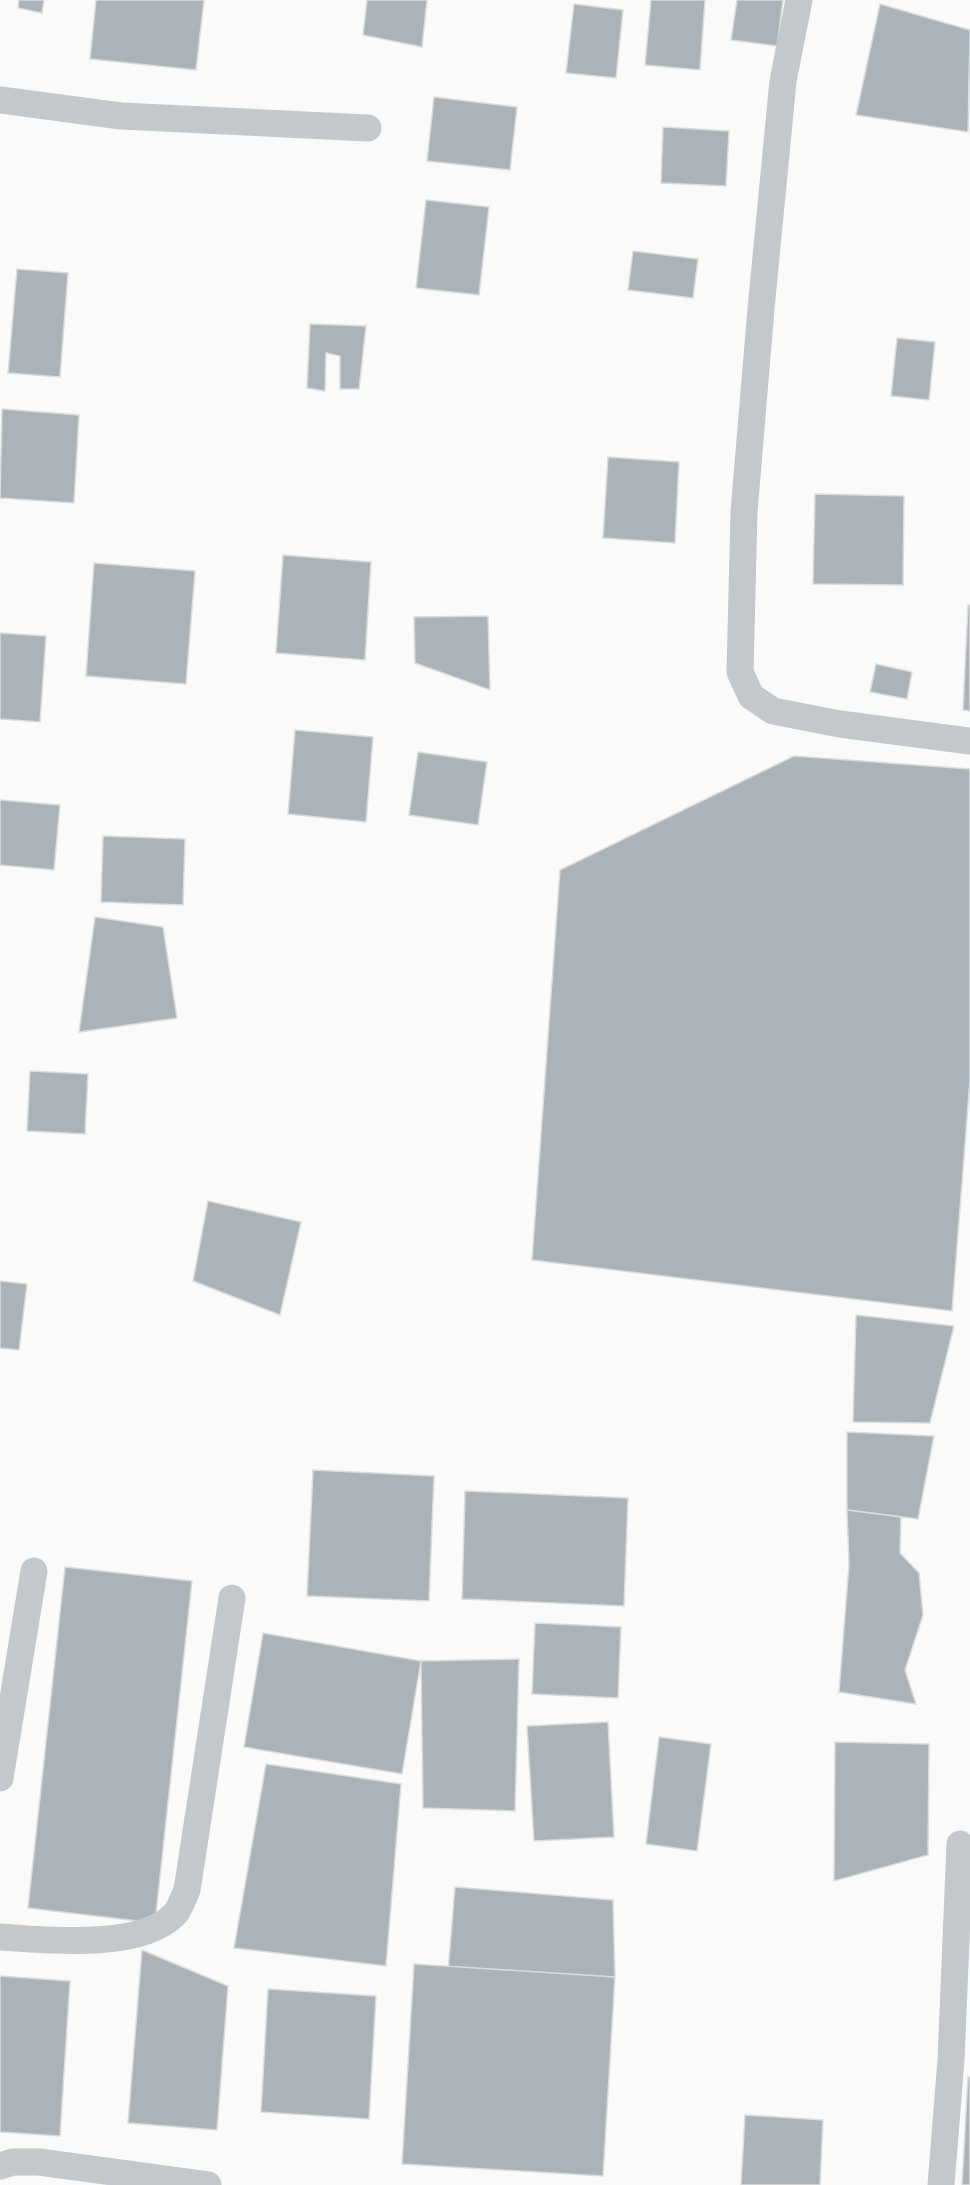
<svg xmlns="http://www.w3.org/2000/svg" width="970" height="2185" font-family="'Roboto Condensed',sans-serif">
  <rect width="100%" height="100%" fill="#fafaf8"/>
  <!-- building -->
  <g fill="#aab3b9" stroke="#dcdcda" stroke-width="1.5">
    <path d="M 19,0 L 44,0 L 42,13 L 18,8 Z"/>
    <path d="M 96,0 L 204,0 L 196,70 L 90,59 Z"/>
    <path d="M 367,0 L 427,0 L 422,47 L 363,35 Z"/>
    <path d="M 651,0 L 705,0 L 700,70 L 645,65 Z"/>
    <path d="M 737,0 L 783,0 L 777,46 L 731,40 Z"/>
    <path d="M 574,4 L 623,10 L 616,78 L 566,73 Z"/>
    <path d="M 880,4 L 970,30 L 968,132 L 856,115 Z"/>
    <path d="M 434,97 L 517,107 L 510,170 L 427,161 Z"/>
    <path d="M 663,127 L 729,131 L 726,186 L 661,183 Z"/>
    <path d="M 426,200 L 489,207 L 479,295 L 416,288 Z"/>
    <path d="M 633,251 L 698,259 L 693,298 L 628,290 Z"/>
    <path d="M 17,269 L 68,273 L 60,377 L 8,373 Z"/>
    <path d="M 310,324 L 366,326 L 359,389 L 340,389 L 340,356 L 326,353 L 325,391 L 307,388 Z"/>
    <path d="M 897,338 L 935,342 L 929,400 L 891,396 Z"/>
    <path d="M 2,409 L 79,415 L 74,503 L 0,498 Z"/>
    <path d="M 608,457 L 679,462 L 675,543 L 603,538 Z"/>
    <path d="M 815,494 L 904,496 L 903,585 L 813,584 Z"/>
    <path d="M 283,555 L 371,562 L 365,660 L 276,653 Z"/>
    <path d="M 94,563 L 195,571 L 186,684 L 86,676 Z"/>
    <path d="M 968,605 L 970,605 L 970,711 L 963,710 Z"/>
    <path d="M 488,616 L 490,690 L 415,663 L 414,617 Z"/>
    <path d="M 0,633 L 46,636 L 40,722 L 0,719 Z"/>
    <path d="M 876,664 L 912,672 L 907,699 L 870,692 Z"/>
    <path d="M 295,730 L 373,737 L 366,822 L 288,814 Z"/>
    <path d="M 418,752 L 487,762 L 478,825 L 409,815 Z"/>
    <path d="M 794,756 L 970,769 L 970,1080 L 952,1311 L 532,1260 L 560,870 Z"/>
    <path d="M 0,800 L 60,805 L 54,870 L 0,865 Z"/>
    <path d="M 103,836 L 185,839 L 183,905 L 101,902 Z"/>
    <path d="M 95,917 L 163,927 L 177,1018 L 79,1032 Z"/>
    <path d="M 30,1071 L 88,1074 L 85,1134 L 27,1131 Z"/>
    <path d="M 208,1201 L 301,1222 L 280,1315 L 193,1281 Z"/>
    <path d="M 0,1281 L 27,1284 L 19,1350 L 0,1348 Z"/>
    <path d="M 856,1315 L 954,1326 L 930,1423 L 853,1422 Z"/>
    <path d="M 847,1432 L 934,1436 L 918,1519 L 847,1510 Z"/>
    <path d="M 313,1470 L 434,1476 L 429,1601 L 307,1596 Z"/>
    <path d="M 465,1491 L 628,1498 L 624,1606 L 462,1599 Z"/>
    <path d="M 847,1510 L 901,1517 L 900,1553 L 919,1573 L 923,1615 L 905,1670 L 916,1704 L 839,1692 L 849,1564 Z"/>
    <path d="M 65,1567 L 192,1581 L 155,1923 L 28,1908 Z"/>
    <path d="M 535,1623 L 621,1627 L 618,1698 L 532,1694 Z"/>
    <path d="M 263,1633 L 421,1661 L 402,1774 L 244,1747 Z"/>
    <path d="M 519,1659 L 515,1811 L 423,1808 L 421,1661 Z"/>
    <path d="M 608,1722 L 614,1837 L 534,1841 L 527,1726 Z"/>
    <path d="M 659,1737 L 711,1744 L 697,1851 L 646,1844 Z"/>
    <path d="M 835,1742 L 929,1744 L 928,1855 L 834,1881 Z"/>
    <path d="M 266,1764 L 401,1784 L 386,1966 L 234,1948 Z"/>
    <path d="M 455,1887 L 613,1900 L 615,1977 L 448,1972 Z"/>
    <path d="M 142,1950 L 228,1986 L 217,2130 L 128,2123 Z"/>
    <path d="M 414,1964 L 615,1977 L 603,2176 L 402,2164 Z"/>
    <path d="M 0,1976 L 70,1981 L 60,2136 L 0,2132 Z"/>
    <path d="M 268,1989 L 376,1996 L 369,2119 L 261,2112 Z"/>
    <path d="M 968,2077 L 970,2077 L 970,2185 L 962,2185 Z"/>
    <path d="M 745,2115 L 823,2120 L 820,2185 L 741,2185 Z"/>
  </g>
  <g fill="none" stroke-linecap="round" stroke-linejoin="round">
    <!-- minor -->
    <g stroke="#c3c8cc" stroke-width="27">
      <path d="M 799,0 L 783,81 L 761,309 L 744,512 L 740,672 L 751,696 L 773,711 L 840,724 L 970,741"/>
      <path d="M 0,100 L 121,116 L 368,128"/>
      <path d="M 0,1778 L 34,1571"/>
      <path d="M 0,1937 C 47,1940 139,1950 174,1915 C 180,1909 183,1898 187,1890 L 232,1598"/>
      <path d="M 0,2166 L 13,2162 L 39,2162 L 208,2185"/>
      <path d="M 941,2185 L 951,2060 L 960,1844"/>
    </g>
  </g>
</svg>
